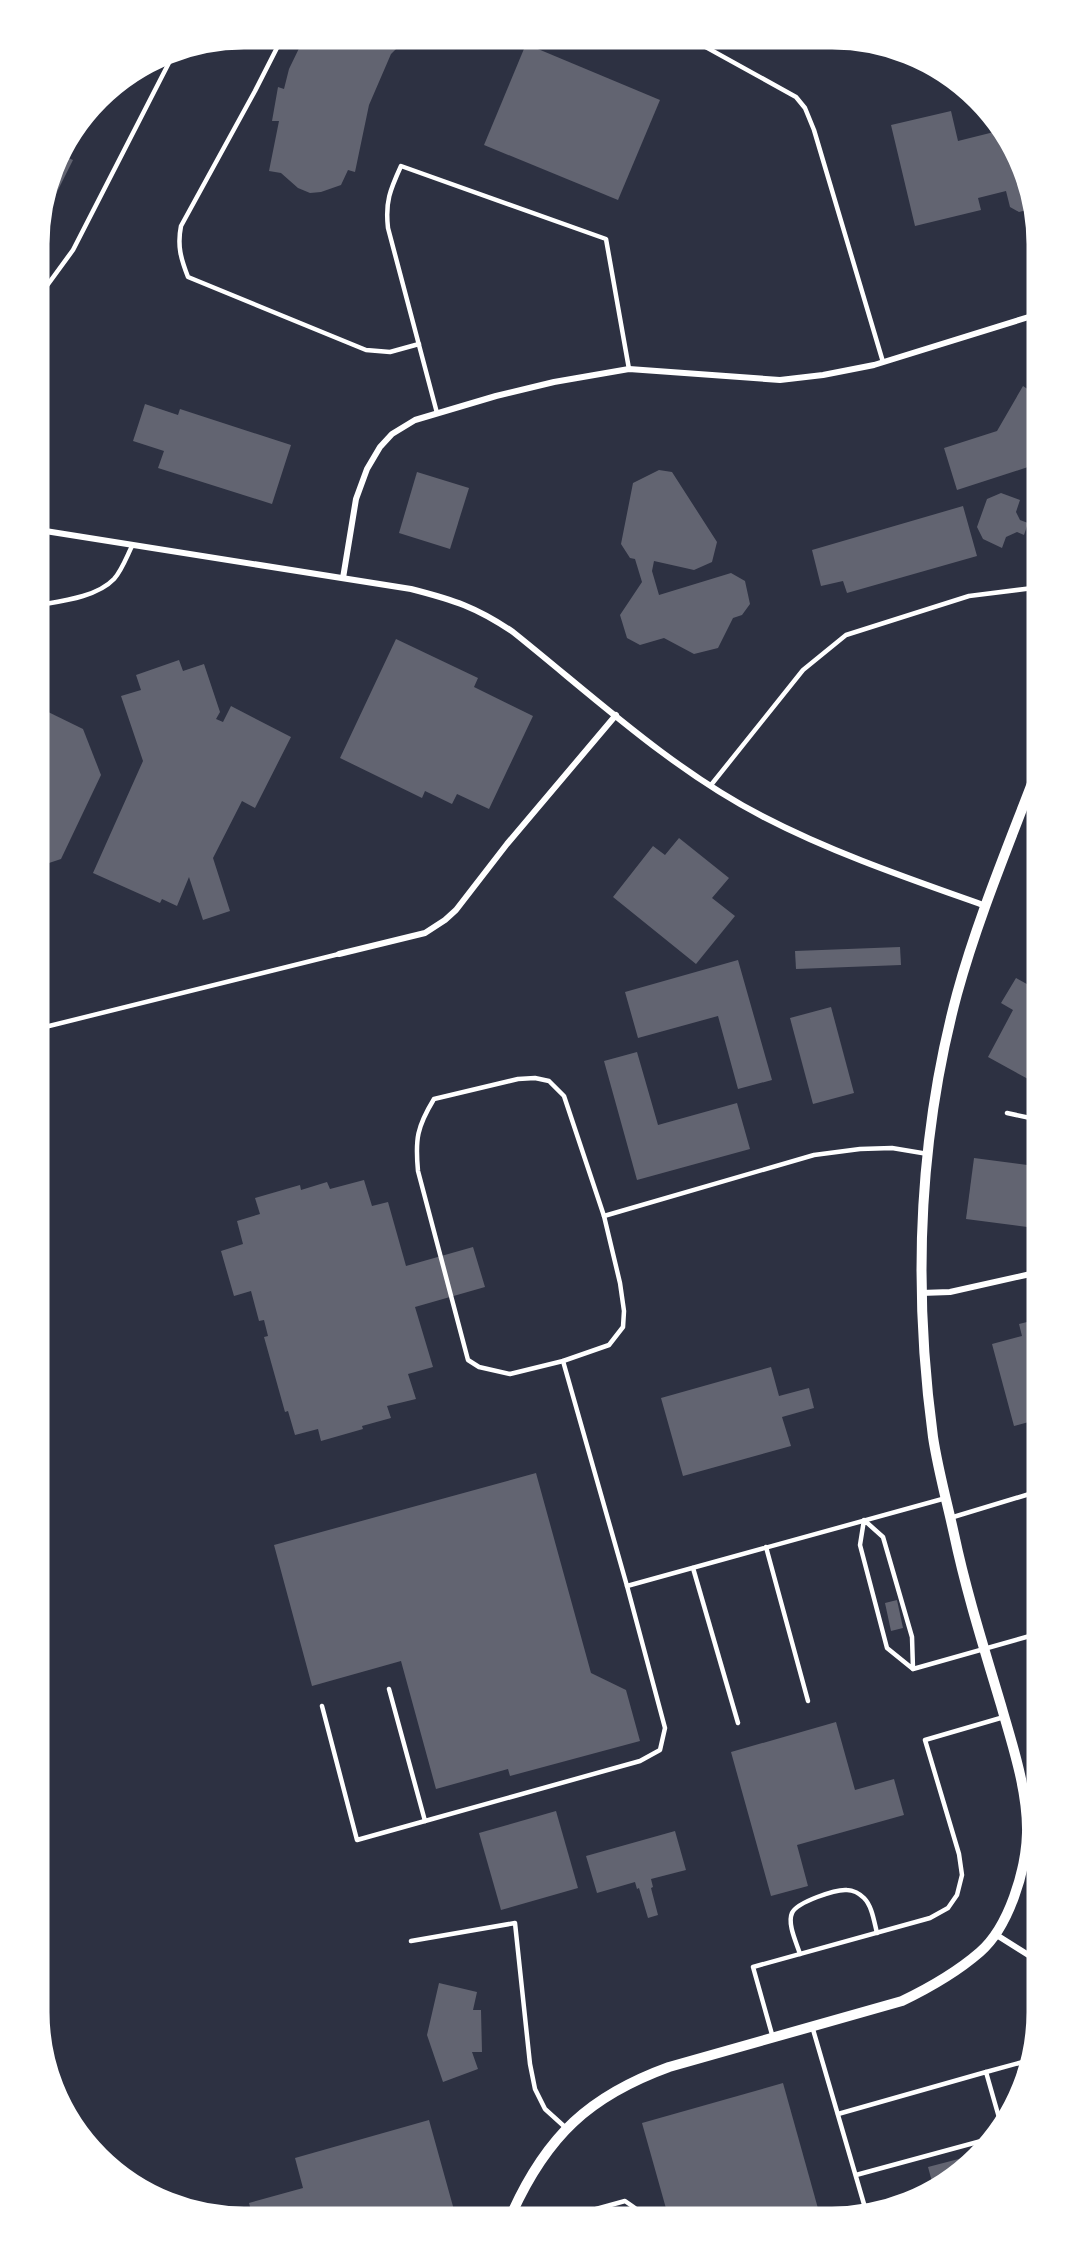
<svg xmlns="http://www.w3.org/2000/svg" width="1076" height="2256" font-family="Manrope,sans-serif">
  <rect width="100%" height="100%" fill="#2d3142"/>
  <!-- building -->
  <g fill="#626471">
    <path d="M 304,38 L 406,39 L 391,54 L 369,105 L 355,172 L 348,170 L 341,185 L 321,192 L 310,193 L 298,188 L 281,173 L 269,171 L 279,121 L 272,121 L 278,87 L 284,89 L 289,69 Z"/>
    <path d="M 526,44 L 660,100 L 618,200 L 484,145 Z"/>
    <path d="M 951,111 L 958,141 L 998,131 L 996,120 L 1004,130 L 1031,190 L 1031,209 L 1019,212 L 1010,207 L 1006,191 L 978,198 L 981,210 L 915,226 L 891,125 Z"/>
    <path d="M 71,137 L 73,138 L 64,156 L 73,160 L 41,224 L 59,152 Z"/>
    <path d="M 1023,386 L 1032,392 L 1032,459 L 1028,467 L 957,490 L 944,448 L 997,431 Z"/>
    <path d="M 145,404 L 178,415 L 180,409 L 291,445 L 272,504 L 158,468 L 164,451 L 133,441 Z"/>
    <path d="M 659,470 L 672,472 L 717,542 L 712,562 L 694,570 L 654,561 L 652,571 L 659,595 L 731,573 L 745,581 L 750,604 L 742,615 L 733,618 L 718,648 L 694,654 L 664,638 L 640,645 L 627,638 L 620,615 L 642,582 L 635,559 L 630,558 L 621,544 L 633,483 Z"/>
    <path d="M 417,472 L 469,488 L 450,549 L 399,533 Z"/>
    <path d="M 1001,493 L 1020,500 L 1016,512 L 1020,520 L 1028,523 L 1024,535 L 1017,532 L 1006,537 L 1002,548 L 983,539 L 977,527 L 987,499 Z"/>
    <path d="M 963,506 L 977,556 L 847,593 L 843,581 L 821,586 L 812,550 Z"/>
    <path d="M 396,639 L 478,678 L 474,687 L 533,716 L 489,809 L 457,794 L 452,804 L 425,791 L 422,798 L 340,758 Z"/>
    <path d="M 179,660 L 183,671 L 204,664 L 220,712 L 216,719 L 223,722 L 231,706 L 291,737 L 255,808 L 242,801 L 213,858 L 230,911 L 203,920 L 189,877 L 177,906 L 162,899 L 160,903 L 93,873 L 143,761 L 121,696 L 141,690 L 136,675 Z"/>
    <path d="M 40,708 L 83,729 L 101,775 L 61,859 L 40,866 Z"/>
    <path d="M 679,838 L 729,878 L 712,898 L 735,916 L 696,964 L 613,897 L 653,846 L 665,855 Z"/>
    <path d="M 900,947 L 901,965 L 796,969 L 795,951 Z"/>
    <path d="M 738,960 L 772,1080 L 738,1089 L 718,1016 L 638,1038 L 625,992 Z"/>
    <path d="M 1016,978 L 1034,988 L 1035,1068 L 1028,1079 L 988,1057 L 1013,1010 L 1001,1003 Z"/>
    <path d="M 831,1007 L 854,1093 L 813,1104 L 790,1018 Z"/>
    <path d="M 637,1052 L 658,1125 L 737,1103 L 750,1149 L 637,1180 L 604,1061 Z"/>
    <path d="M 974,1158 L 1035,1166 L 1035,1228 L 966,1219 Z"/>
    <path d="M 364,1180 L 372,1206 L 388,1202 L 406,1266 L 473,1247 L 485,1287 L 415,1307 L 433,1367 L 408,1374 L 416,1399 L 387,1406 L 391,1418 L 362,1426 L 363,1429 L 321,1441 L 318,1429 L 295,1435 L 288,1411 L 285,1412 L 264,1337 L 268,1336 L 264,1320 L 259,1321 L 251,1291 L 234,1296 L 221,1251 L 243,1244 L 237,1221 L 260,1214 L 255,1198 L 300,1185 L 301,1190 L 327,1182 L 330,1189 Z"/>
    <path d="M 1035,1320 L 1036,1420 L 1014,1426 L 992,1344 L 1022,1336 L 1019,1324 Z"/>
    <path d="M 771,1367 L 779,1396 L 809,1388 L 814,1408 L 782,1417 L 791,1446 L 683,1476 L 661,1398 Z"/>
    <path d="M 536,1473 L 591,1673 L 626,1690 L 640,1741 L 510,1776 L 508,1769 L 436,1789 L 401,1661 L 312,1686 L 274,1545 Z"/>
    <path d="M 897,1600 L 903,1628 L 891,1631 L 885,1603 Z"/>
    <path d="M 836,1722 L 855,1790 L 894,1779 L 904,1815 L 797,1845 L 808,1886 L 771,1896 L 731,1752 Z"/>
    <path d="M 556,1811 L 578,1888 L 501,1910 L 479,1833 Z"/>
    <path d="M 675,1831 L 686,1870 L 651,1879 L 653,1887 L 651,1888 L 658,1915 L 648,1918 L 639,1888 L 637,1889 L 635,1882 L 597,1893 L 586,1856 Z"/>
    <path d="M 439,1983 L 477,1992 L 473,2010 L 481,2010 L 482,2052 L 472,2052 L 478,2069 L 443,2082 L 427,2035 Z"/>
    <path d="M 783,2083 L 819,2212 L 667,2212 L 642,2123 Z"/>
    <path d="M 429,2120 L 454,2210 L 442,2213 L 252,2214 L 249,2203 L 303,2188 L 295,2158 Z"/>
    <path d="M 970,2156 L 971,2161 L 946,2184 L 934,2189 L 928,2167 Z"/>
  </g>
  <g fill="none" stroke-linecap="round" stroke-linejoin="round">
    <!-- service -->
    <g stroke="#fff" stroke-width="4.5">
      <path d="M 282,38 L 255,91 L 181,226 C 177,246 181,259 188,277 L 366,350 L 390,352 L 419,344"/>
      <path d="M 693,40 L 796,97 L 805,108 L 814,130 L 883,362"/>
      <path d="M 38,298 L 73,250 L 175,51"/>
      <path d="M 437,413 L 388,228 C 385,202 390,190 401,166 L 606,239 L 629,369"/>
      <path d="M 39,605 C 62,601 97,597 114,579 C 122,570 127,556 132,546"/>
      <path d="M 711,785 L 803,670 L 846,635 L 969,596 L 1033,588"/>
      <path d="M 41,1028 L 339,954"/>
      <path d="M 535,1078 L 549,1081 L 564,1096 L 604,1216 L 620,1283 L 624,1311 L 623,1327 L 609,1345 L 563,1361 L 510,1374 L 479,1367 L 468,1360 L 418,1171 C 415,1139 417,1127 434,1099 L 518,1079 Z"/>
      <path d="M 1007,1113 L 1035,1119"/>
      <path d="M 604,1216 L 814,1155 L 860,1149 L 892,1148 L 928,1154"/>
      <path d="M 563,1361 L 627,1586 L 946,1498"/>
      <path d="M 950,1518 L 1036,1492"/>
      <path d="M 864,1520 L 883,1537 L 912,1637 L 913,1669 L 887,1648 L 860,1545 Z"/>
      <path d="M 766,1547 L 808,1701"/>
      <path d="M 693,1568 L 738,1723"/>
      <path d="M 913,1669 L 1037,1634"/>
      <path d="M 389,1689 L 425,1821 L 640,1761 L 660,1750 L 665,1728 L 627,1586"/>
      <path d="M 322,1706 L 357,1840 L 425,1821"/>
      <path d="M 411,1941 L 515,1923 L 530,2064 L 535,2089 L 545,2109 L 566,2128"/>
      <path d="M 800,1954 C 797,1944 787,1924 792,1913 C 797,1902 836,1889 847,1890 C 853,1890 860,1894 864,1898 C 872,1906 874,1921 877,1933"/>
      <path d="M 812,2026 L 866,2211"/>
      <path d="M 773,2038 L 753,1967 L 930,1918 L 948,1908 L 957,1895 L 962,1875 L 959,1854 L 925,1740 L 1004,1717"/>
      <path d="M 986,2072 L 1030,2060"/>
      <path d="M 838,2114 L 986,2072 L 1002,2128"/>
      <path d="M 856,2175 L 996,2137"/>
      <path d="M 591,2213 L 596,2209 L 625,2201 L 635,2208 L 637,2213"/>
    </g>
    <!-- minor -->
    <g stroke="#fff" stroke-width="6">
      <path d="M 39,530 L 411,589 C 454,600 476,607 513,632 C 593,696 671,769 762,816 C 833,853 910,879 986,906"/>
      <path d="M 343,578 L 356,499 L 367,469 L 380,447 L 392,434 L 415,420 L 496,396 L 554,382 L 629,369 L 780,380 L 823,375 L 874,365 L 1032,316"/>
      <path d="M 339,954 L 425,933 L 445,920 L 456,910 L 507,844 L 616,715"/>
      <path d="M 921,1293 L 950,1292 L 1035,1273"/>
      <path d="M 1026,1818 L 1037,1815"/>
      <path d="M 995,1934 L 1038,1961"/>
    </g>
    <!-- tertiary -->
    <path stroke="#fff" stroke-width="10" d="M 512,2213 C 547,2136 589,2096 669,2067 L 902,2001 C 929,1988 957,1972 980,1952 C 1009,1927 1026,1870 1027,1833 C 1028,1791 1012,1744 1001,1705 C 984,1648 966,1591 954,1534 C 947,1502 938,1470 933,1437 C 913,1289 918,1140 957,994 C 977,921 1007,849 1034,778"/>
  </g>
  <!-- crop -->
  <path d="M0 0H1076V2256H0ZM244 48H832A196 196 0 0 1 1028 244V2012A196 196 0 0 1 832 2208H244A196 196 0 0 1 48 2012V244A196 196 0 0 1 244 48Z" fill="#fff" fill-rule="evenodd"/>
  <path fill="none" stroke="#fff" stroke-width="3" d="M244 48H832A196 196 0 0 1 1028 244V2012A196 196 0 0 1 832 2208H244A196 196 0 0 1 48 2012V244A196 196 0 0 1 244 48Z"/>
</svg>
